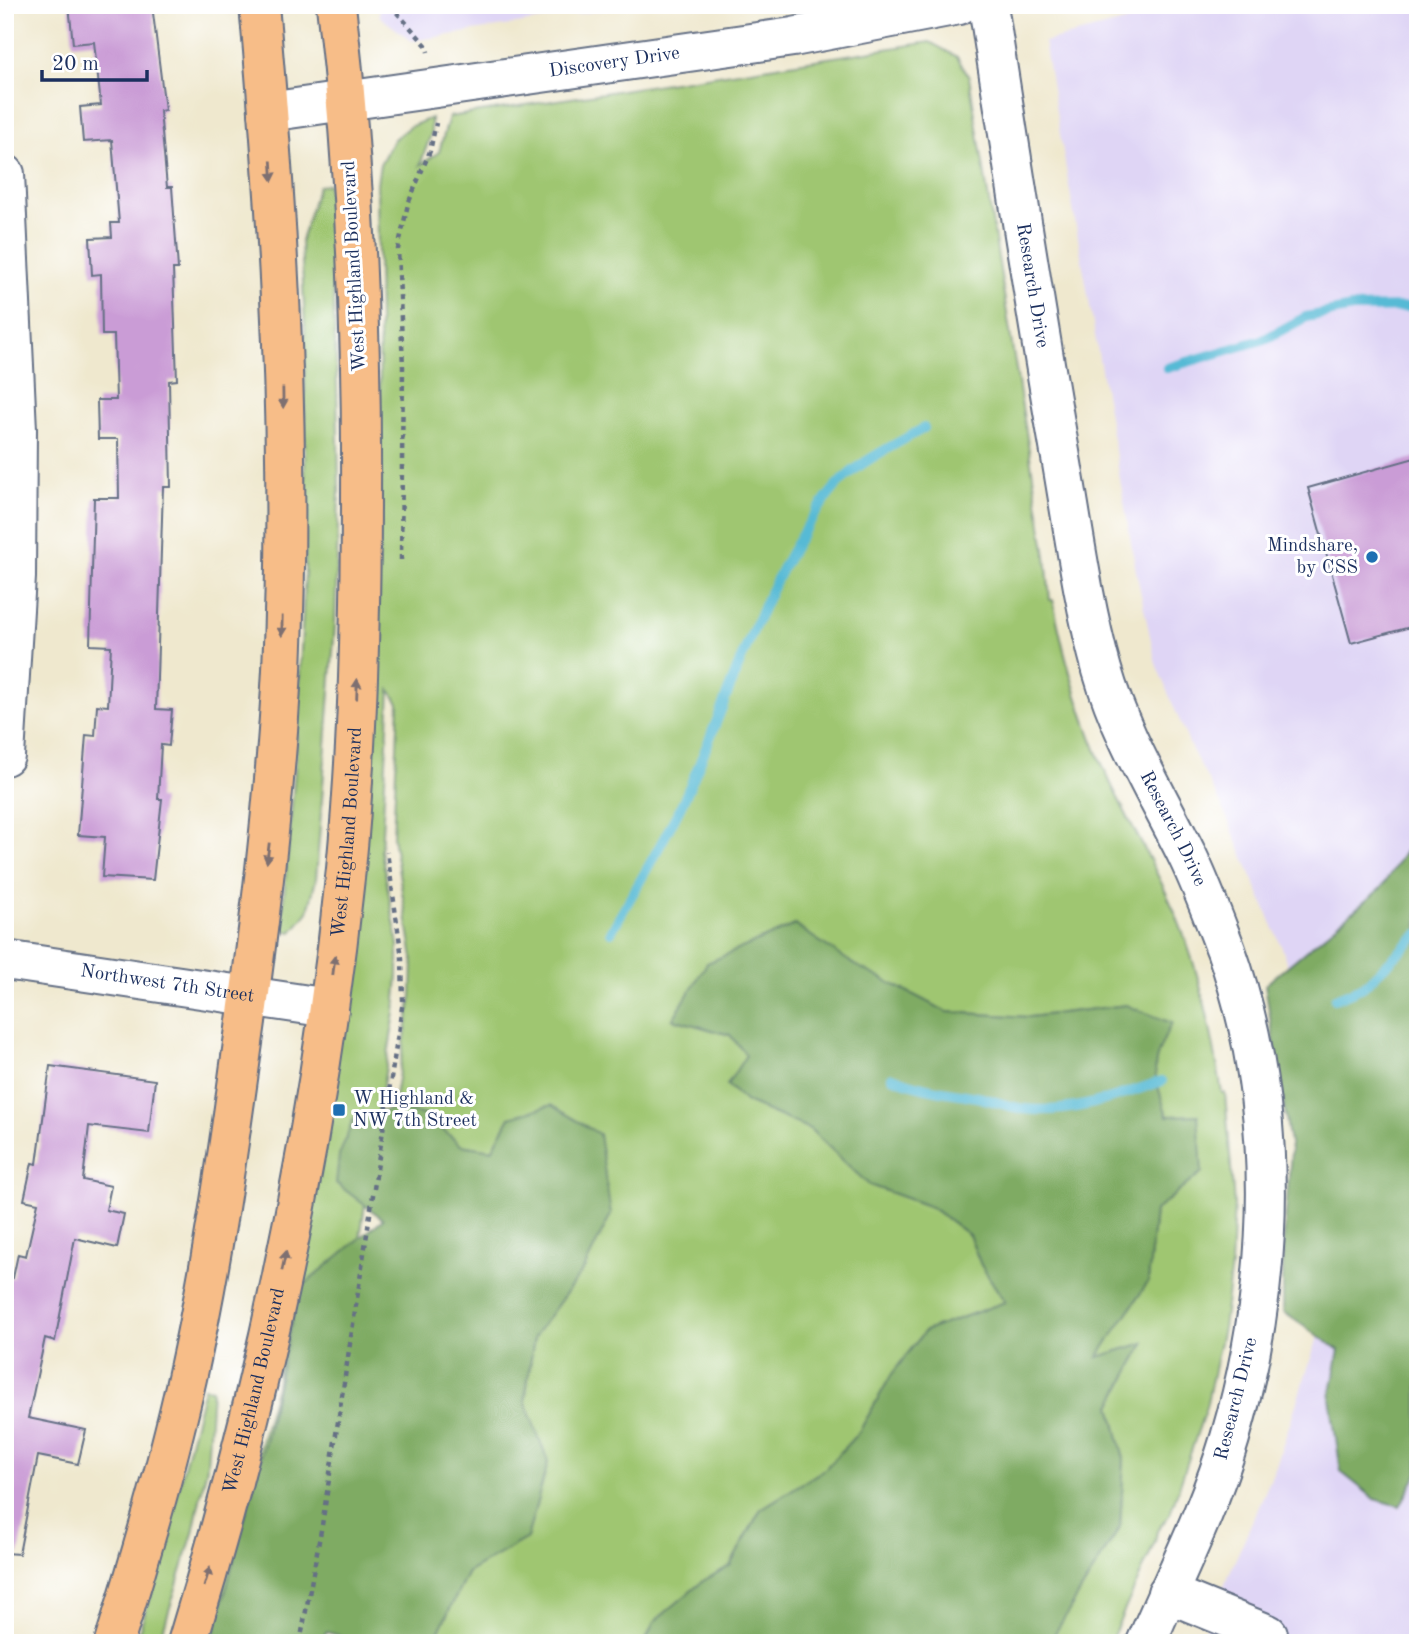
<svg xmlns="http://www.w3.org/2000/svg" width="1423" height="1648" font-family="'Old Standard TT',serif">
  <rect width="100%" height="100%" fill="#fff"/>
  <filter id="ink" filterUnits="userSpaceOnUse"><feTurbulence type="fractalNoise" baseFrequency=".0143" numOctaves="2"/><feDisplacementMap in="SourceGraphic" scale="14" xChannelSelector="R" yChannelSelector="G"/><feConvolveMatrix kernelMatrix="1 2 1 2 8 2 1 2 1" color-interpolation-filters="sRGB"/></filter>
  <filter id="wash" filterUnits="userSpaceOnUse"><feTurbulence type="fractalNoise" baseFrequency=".00686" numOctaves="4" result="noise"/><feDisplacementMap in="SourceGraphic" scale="28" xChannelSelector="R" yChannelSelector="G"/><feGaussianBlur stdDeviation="1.57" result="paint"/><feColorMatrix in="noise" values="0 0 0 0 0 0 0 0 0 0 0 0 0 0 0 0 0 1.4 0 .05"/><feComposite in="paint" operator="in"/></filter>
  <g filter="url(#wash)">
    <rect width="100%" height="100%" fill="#efe8ce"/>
    <!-- built -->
    <g fill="#dfd5f5">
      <path d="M 379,5 L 633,5 L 412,41 L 380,17 Z"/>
      <path d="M 1193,5 L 1418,5 L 1418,1643 L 1199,1643 L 1275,1469 L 1317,1340 L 1326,1268 L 1303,1031 L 1283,950 L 1222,806 L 1191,748 L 1156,664 L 1136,571 L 1044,42 Z"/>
    </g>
    <!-- green -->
    <g fill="#9fc671" stroke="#5d7a68" stroke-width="2">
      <path d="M 930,42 L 957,57 L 969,77 L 1046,556 L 1050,600 L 1053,600 C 1065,664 1083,723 1110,782 C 1132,828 1159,872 1178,920 C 1202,978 1212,1034 1222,1093 L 1225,1093 L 1234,1204 L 1231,1266 L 1223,1328 L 1206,1407 L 1170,1514 L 1157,1531 L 1155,1542 L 1110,1643 L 1049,1643 L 1120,1527 L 1124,1459 L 1111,1406 L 1144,1344 L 1097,1358 L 1148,1282 L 1155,1211 L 1202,1172 C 1181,1138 1147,1095 1156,1053 L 1126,1005 L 1029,1017 L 947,1012 L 854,965 L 795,925 L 673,1019 L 730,1035 L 746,1055 L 746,1102 L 810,1129 L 869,1185 L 931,1207 L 969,1235 L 981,1265 L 1005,1302 L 925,1331 L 892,1374 L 859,1432 L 825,1469 L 761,1509 L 730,1566 L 703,1581 L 654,1622 L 645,1643 L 424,1643 L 440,1629 L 468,1572 L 527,1537 L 548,1462 L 525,1401 L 534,1337 L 585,1267 L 510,1117 L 492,1150 L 461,1145 L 425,1115 L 393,1108 L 412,996 L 413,958 L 393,837 L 399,703 L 390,690 L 381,851 L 398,944 L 398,975 L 395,1013 L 378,1115 L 353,1120 L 336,1183 L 365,1204 L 360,1239 L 299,1289 L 266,1437 L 212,1643 L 207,1643 L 276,1386 L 376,704 L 381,464 L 377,183 L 380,164 L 394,139 L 409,127 L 431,118 L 431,134 L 420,165 L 439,152 L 449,117 Z"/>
      <path d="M 328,184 L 337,387 L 339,490 L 335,625 L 316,879 L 308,912 L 292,932 L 281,930 L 295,770 L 305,572 L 305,327 L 301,241 L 318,186 Z"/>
      <path d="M 204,1388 L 212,1389 L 207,1466 L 193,1533 L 159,1643 L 135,1643 L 152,1592 Z"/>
    </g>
    <!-- forest -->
    <g fill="#7fab63" stroke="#4d6d60" stroke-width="2">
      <path d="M 1418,832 L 1418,1473 L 1400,1506 L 1375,1499 L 1341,1472 L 1330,1398 L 1339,1350 L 1283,1312 L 1283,1247 L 1291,1151 L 1265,985 L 1381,888 Z"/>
      <path d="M 795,925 L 855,965 L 947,1012 L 1029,1017 L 1126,1005 L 1172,1023 C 1148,1068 1153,1069 1167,1116 L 1198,1115 L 1202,1172 L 1155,1211 L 1148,1282 L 1098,1357 L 1144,1343 L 1111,1406 L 1124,1459 L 1120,1527 L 1049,1643 L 645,1643 L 654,1622 L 703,1581 L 730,1566 L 761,1509 L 825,1469 L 859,1432 L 892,1374 L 925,1331 L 1005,1302 L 981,1265 L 969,1235 L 931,1207 L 869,1185 L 810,1129 L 746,1102 L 727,1085 L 746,1055 L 730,1035 L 673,1019 L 707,963 Z"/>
      <path d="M 551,1105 L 599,1134 L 611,1214 L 585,1267 L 534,1337 L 525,1401 L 548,1462 L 527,1538 L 468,1572 L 440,1629 L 424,1643 L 366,1643 L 326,1632 L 321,1643 L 212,1643 L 266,1437 L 299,1289 L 383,1219 L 336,1183 L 339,1156 L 353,1120 L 393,1108 L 425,1115 L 461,1145 L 492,1150 L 510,1117 Z"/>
    </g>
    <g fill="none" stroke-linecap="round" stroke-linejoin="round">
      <!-- stream -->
      <g stroke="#56bad5" stroke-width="10">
        <path d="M 1167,368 L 1265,339 L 1306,317 L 1352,308 L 1418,307"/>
        <path d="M 611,932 C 636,887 663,844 685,797 C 731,696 760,584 829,495 C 852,464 892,447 924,428"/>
        <path d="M 1335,999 L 1363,987 L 1418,934"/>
        <path d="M 892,1077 C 924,1090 945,1091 977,1097 C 992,1100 1008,1107 1024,1109 C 1071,1115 1119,1096 1162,1081"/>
      </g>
    </g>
    <g id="blocks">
      <!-- building -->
      <g fill="#ca9cd6">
        <path d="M 69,5 L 152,5 L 165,110 L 160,111 L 167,187 L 172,187 L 178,269 L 173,269 L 177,380 L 169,381 L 171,487 L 163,487 L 156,709 L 172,710 L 169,746 L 161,745 L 158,799 L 162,799 L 153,880 L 102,877 L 105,837 L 78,835 L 86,735 L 95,736 L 97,705 L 108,706 L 111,646 L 90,645 L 94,498 L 119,498 L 118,439 L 98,439 L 97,400 L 116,400 L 114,335 L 102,335 L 101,274 L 92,275 L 90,238 L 112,237 L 111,223 L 119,223 L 112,140 L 83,142 L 80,107 L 101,105 L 94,42 L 73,44 Z"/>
        <path d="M 1418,457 L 1418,625 L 1351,643 L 1308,488 Z"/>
        <path d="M 50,1066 L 155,1080 L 149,1133 L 89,1126 L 83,1180 L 111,1186 L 106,1210 L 124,1214 L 117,1248 L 75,1238 L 55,1341 L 45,1338 L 28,1418 L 86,1430 L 78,1464 L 38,1456 L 19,1554 L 5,1553 L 5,1276 L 13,1278 L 18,1254 L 26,1256 L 38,1203 L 24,1200 L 32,1163 L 37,1164 Z"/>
      </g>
    </g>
  </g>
  <g filter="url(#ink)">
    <use href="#blocks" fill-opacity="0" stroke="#657085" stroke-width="2"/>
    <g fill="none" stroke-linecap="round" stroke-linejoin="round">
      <defs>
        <g id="minor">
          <path id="s1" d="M 988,5 C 1011,154 1034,303 1060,452 C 1073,525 1082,599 1102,670 C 1121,736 1157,794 1187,855 C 1202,886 1214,919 1226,950 C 1281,1106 1276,1281 1230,1438 C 1209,1509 1175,1575 1146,1643"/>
          <path id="s2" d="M 268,112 L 793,37 L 959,5"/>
          <path d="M 5,174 L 17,430 L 16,577 L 5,756"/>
          <path id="s3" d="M 5,960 L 329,1008"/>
          <path d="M 1167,1593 L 1268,1634"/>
        </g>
        <g id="major">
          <path d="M 114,1643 C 141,1556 167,1467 187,1378 C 211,1270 227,1160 242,1050 C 260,924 275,797 282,670 C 292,448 279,226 259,5"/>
          <path id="s4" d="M 187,1643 C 264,1391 319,1131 346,869 C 358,745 361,620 361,495 C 362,332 355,168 336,5"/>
        </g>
      </defs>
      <!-- minor casing -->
      <use href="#minor" stroke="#657085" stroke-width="42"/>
      <!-- major casing -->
      <use href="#major" stroke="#657085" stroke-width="42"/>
      <!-- path -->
      <g stroke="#657085" stroke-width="4.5" stroke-dasharray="5 5" stroke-linecap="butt">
        <path d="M 390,5 L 426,45 L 428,52"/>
        <path d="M 401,560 L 403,367 L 398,249 L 408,204 L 430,151 L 436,123"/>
        <path d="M 300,1643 L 322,1525 L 403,1001 L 402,958 L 387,852"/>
      </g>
      <!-- minor -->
      <use href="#minor" stroke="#fff" stroke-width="38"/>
      <!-- major -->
      <use href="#major" stroke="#f7bd88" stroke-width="38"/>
    </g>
    <!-- one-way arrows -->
    <defs><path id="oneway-solid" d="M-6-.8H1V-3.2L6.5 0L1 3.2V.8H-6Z" transform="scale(1.75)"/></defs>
    <g fill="#7e6f71">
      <use href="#oneway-solid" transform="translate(272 171) rotate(86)"/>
      <use href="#oneway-solid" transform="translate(283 398) rotate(89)"/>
      <use href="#oneway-solid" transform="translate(282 626) rotate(91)"/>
      <use href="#oneway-solid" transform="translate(357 689) rotate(-88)"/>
      <use href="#oneway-solid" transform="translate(268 853) rotate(97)"/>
      <use href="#oneway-solid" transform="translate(334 965) rotate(-83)"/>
      <use href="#oneway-solid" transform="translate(284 1261) rotate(-78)"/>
      <use href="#oneway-solid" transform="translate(207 1577) rotate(-73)"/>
    </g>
  </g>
  <!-- markers -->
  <g fill="#1f6fb2" stroke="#fff" stroke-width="2.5">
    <circle cx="1372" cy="557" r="7"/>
    <rect x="332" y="1103" width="14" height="14" rx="3.5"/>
  </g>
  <g text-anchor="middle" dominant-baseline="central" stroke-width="6" stroke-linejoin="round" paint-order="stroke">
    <!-- street labels -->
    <g font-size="19" fill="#1b2f5e" stroke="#fff">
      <text stroke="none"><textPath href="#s2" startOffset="350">Discovery Drive</textPath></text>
      <text transform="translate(355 266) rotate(-93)">West Highland Boulevard</text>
      <text stroke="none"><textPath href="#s1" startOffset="284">Research Drive</textPath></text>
      <text stroke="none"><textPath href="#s1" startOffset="849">Research Drive</textPath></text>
      <text stroke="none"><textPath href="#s4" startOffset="828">West Highland Boulevard</textPath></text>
      <text stroke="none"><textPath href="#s3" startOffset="164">Northwest 7th Street</textPath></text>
      <text stroke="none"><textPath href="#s4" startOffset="261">West Highland Boulevard</textPath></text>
      <text transform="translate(1237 1399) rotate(-76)">Research Drive</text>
    </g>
    <!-- poi labels -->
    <g font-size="19" fill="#1b2f5e" stroke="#fff" text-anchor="end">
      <text x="1358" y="546">Mindshare,<tspan x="1358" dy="22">by CSS</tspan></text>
      <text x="353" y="1099" text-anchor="start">W Highland &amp;<tspan x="353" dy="22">NW 7th Street</tspan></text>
    </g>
  </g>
  <!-- margin -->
  <rect width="1423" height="1648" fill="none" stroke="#fff" stroke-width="28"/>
  <!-- scale -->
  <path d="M42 70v10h105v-10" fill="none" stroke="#1b2f5e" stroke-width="3.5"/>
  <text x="52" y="70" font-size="21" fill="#1b2f5e" stroke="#ffffff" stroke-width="5" paint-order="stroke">20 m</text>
</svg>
